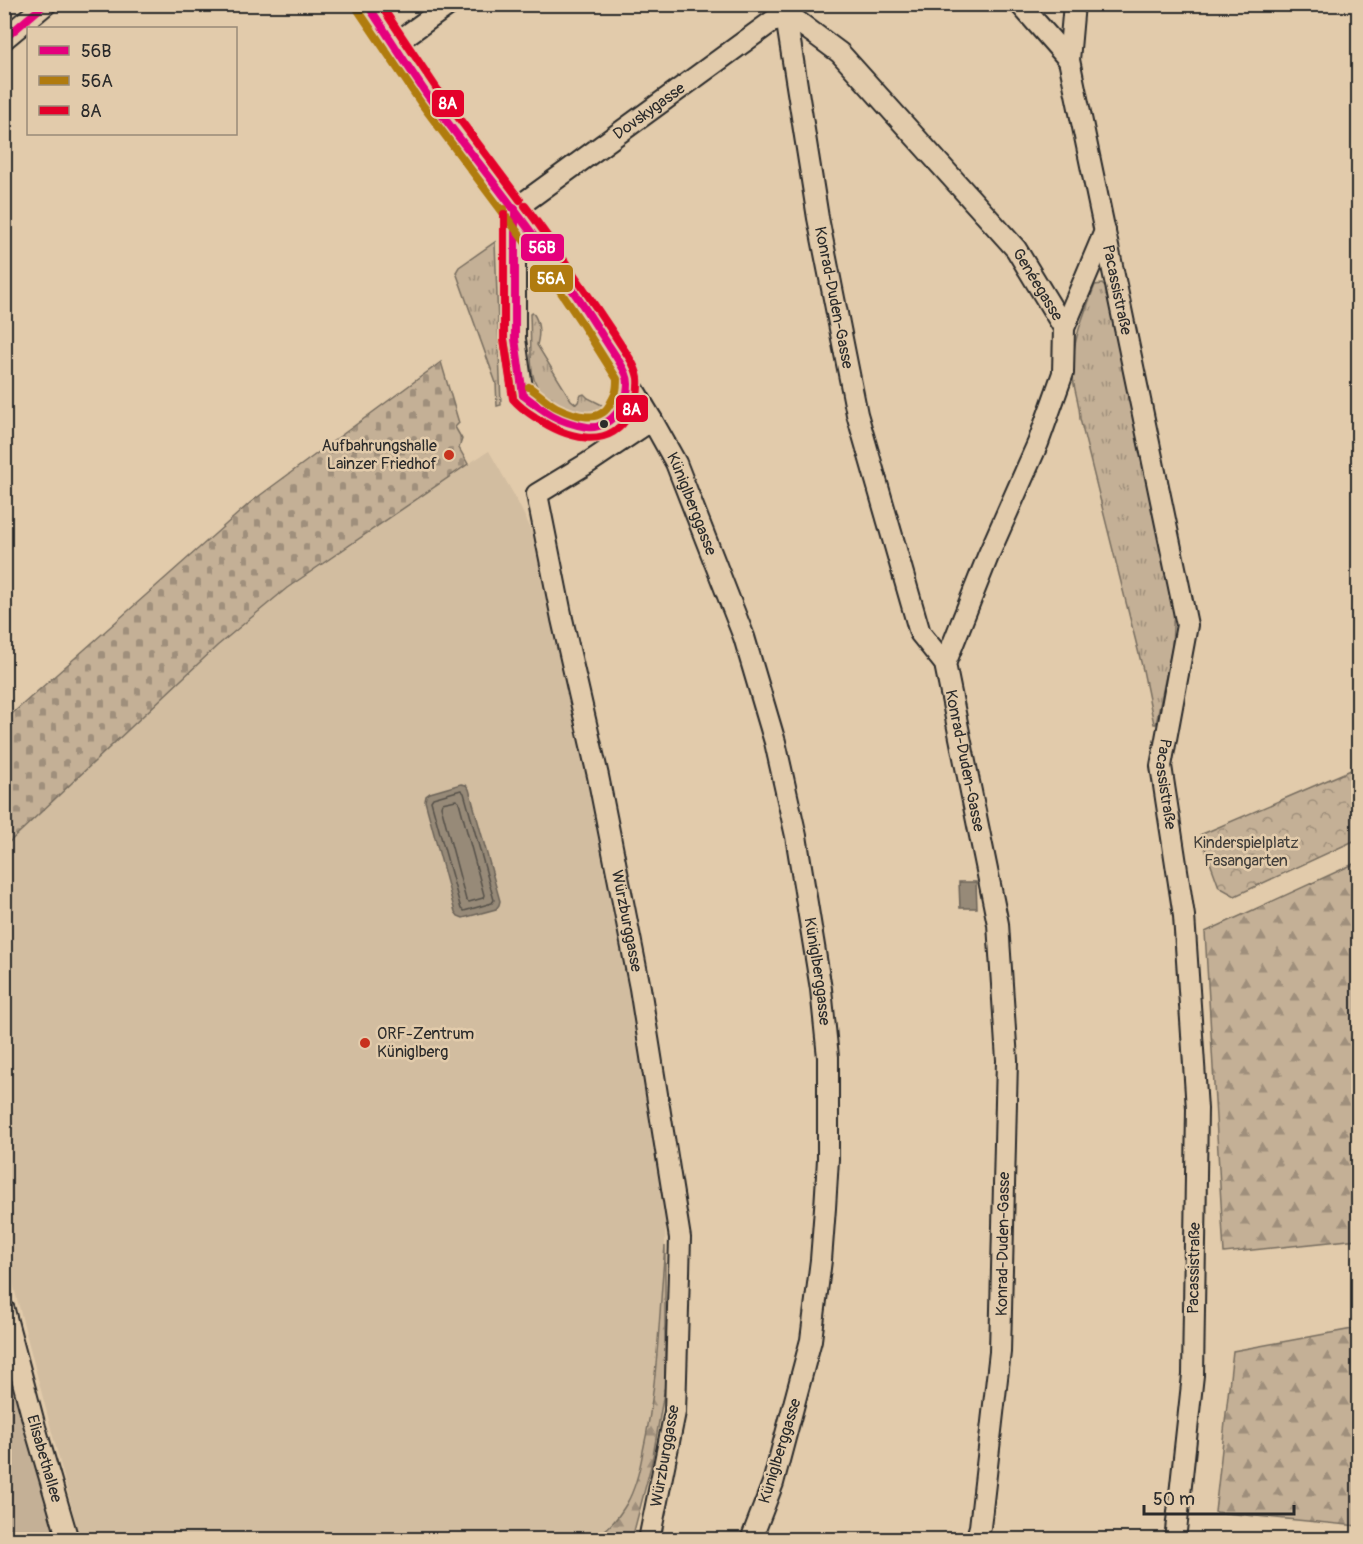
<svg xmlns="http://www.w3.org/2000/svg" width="1363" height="1544" font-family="Pangolin,sans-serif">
  <defs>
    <pattern id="grass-tufts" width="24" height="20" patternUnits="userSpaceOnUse" patternTransform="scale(1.5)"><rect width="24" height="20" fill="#c4b096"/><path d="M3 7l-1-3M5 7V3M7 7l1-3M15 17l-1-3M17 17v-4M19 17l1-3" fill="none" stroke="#9f8f7b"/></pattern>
    <pattern id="forest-firs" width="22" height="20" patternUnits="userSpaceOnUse" patternTransform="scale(1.5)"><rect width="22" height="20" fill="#c4b096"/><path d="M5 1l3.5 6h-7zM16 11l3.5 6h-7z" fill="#9f8f7b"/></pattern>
    <pattern id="cemetery-stones" width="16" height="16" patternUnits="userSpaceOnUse" patternTransform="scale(1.5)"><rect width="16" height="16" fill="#c4b096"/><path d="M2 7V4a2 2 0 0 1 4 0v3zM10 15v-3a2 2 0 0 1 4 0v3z" fill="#9f8f7b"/></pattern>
    <pattern id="park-crowns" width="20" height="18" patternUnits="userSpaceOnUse" patternTransform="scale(1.5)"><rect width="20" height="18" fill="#c4b096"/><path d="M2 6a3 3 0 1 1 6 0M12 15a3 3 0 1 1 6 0" fill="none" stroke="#9f8f7b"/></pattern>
  </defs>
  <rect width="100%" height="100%" fill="#e2cbab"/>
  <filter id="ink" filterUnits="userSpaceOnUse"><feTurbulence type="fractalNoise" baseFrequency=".0167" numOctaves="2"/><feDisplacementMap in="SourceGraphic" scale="12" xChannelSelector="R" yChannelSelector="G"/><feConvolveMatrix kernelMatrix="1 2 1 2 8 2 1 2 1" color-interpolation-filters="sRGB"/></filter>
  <g filter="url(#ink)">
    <!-- built -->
    <path fill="#d2bda0" d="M 489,451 L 514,495 L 539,545 L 570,674 L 667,1194 L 665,1246 L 653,1392 L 647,1434 L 637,1480 L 628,1502 L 611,1527 L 594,1540 L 80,1539 L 5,1253 L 4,846 L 217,646 L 287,588 L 468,464 Z"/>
    <!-- grass -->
    <g fill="url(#grass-tufts)" stroke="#786e60" stroke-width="1.5">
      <path d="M 495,242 L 501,405 L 497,406 L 496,383 L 456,272 L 459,267 Z"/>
      <path d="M 1102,284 L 1106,288 L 1110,307 L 1174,607 L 1172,647 L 1156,724 L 1154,724 L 1143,670 L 1080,419 C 1080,404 1074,391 1073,377 C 1070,344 1084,315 1095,285 Z"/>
      <path d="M 533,313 C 540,323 540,334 537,345 L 571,400 L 576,404 L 578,402 L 581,395 L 584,394 L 588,398 L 602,405 C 600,413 593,416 584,416 C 559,418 536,395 532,371 C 530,352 531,333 530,314 Z"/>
    </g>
    <!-- forest -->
    <g fill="url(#forest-firs)" stroke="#786e60" stroke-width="1.5">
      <path d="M 1358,862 L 1358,1239 L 1224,1253 L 1205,932 Z"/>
      <path d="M 665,1246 L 665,1387 L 652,1462 L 632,1539 L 594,1539 C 609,1528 617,1520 627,1503 C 636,1487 640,1469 643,1451 C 658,1384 659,1314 665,1246 Z"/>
      <path d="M 1358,1328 L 1358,1526 L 1215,1512 L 1233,1351 Z"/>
    </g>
    <!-- cemetery -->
    <path fill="url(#cemetery-stones)" stroke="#786e60" stroke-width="1.5" d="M 441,362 L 459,423 L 455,427 L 462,439 L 459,448 L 468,464 L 287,588 L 217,646 L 5,846 L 5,720 L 251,502 Z"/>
    <!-- park -->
    <path fill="url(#park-crowns)" stroke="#786e60" stroke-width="1.5" d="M 1358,767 L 1358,839 L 1235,896 L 1219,887 L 1200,835 Z"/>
    <!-- garden -->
    <path fill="#c4b096" stroke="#786e60" stroke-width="1.5" d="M 5,1321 L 64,1539 L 5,1539 Z"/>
    <!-- water -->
    <g fill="#978a78" stroke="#6c6459" stroke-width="1.5">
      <path d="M 461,784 L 466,785 L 469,789 L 500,901 L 499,905 L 496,909 L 463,918 L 458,916 L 455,912 L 425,801 L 426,796 L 430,793 Z"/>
      <path d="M 959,882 L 976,882 L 977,908 L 960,908 Z"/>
    </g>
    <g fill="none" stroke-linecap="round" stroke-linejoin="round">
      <!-- shore -->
      <g stroke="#56514a" stroke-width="1.5">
        <path d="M 461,790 L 464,793 L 494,900 L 492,903 L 464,911 L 461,909 L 431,801 L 433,798 Z"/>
        <path d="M 456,800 L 459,802 L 484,895 L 483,898 L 469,902 L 466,900 L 441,806 L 442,803 Z"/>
      </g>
      <defs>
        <g id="minor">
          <path id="s1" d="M 367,4 L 429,97 L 555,264 L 590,316 L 652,420 L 588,463 L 537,494 L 562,619 L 598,776 L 640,988 L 680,1238 L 675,1412 L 649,1540"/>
          <path id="s2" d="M 784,4 L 818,218 L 857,414 L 920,633 L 945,664 L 998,924 L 1007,1060 L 1000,1352 L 980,1527 L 976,1540"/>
          <path d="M 1020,4 L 1069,60"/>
          <path id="s3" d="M 1074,4 L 1069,60 L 1187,625 L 1161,766 L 1184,916 L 1197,1109 L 1193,1375 L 1175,1540"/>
          <path d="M 4,39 L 46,4"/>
          <path d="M 393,45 L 450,4"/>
          <path id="s4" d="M 515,209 L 785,12 L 840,53 L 1016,249 L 1064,328 L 1063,373 L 1038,443 L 988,556 L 945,664"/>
          <path d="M 515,209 L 515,339 L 523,395 L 550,416 L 569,423 L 590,428 L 605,425 L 611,421 L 618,413 L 628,391 L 627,376"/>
          <path d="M 1064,328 L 1105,231"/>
          <path id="s5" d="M 652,420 L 676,463 L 744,637 L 775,742 L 796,836 L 821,989 L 828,1057 L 828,1159 L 825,1208 L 821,1260 L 811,1340 L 773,1483 L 751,1540"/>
          <path id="s6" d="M 4,1310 L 35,1427 L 68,1540"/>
        </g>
      </defs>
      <!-- minor casing -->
      <use href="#minor" stroke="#2b2b2b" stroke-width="24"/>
      <!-- minor -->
      <use href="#minor" stroke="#e2cbab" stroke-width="20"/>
      <defs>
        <g id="bus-1">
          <path d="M 367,4 C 388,35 407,66 428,96 C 456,135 487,173 516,212 C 546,252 576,293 602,335 C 610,348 620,361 626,374 C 635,395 612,431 587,427 C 558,422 545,412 523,395"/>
          <path d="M 4,39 L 45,4"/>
          <path d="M 515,209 L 515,339 L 523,395"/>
        </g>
        <g id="bus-2">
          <path d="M 358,10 L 421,103 L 546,270 L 581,322 L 617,379 C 617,390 616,393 611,402 C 601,425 574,416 556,407 C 547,402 538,393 529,387"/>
          <path d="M 504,209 L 504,339 L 513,396"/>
        </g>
        <g id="bus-3">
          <path d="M 380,4 L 437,89 L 520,200"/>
          <path d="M 504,214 L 504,339 L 513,399 C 519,406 527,412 535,417 C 564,437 609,453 630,413 C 636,403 639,390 638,378 C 635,362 622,348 614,334 C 585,291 557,248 525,206"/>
        </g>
      </defs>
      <!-- bus-1 casing -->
      <use href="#bus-1" stroke="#e2cbab" stroke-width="12"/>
      <!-- bus-2 casing -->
      <use href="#bus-2" stroke="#e2cbab" stroke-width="12"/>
      <!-- bus-3 casing -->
      <use href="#bus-3" stroke="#e2cbab" stroke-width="12"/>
      <!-- bus-1 -->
      <use href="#bus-1" stroke="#e5007d" stroke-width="8"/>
      <!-- bus-2 -->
      <use href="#bus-2" stroke="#b07b0f" stroke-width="8"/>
      <!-- bus-3 -->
      <use href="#bus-3" stroke="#e4002b" stroke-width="8"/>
    </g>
  </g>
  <!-- markers -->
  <circle fill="#2b2b2b" stroke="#e2cbab" stroke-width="2" cx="604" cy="424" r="5"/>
  <g fill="#c8321e" stroke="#e2cbab" stroke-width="2">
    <circle cx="449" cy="455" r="6"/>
    <circle cx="365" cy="1043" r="6"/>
  </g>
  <g text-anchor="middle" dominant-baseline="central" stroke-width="5" stroke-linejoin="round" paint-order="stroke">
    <!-- street labels -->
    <g font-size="16" fill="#2b2b2b" stroke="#e2cbab">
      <text stroke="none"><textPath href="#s4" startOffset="166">Dovskygasse</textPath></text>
      <text stroke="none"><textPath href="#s4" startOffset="708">Genéegasse</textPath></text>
      <text stroke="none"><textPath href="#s3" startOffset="291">Pacassistraße</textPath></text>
      <text stroke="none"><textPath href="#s2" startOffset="298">Konrad-Duden-Gasse</textPath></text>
      <text stroke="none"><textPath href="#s5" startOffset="93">Küniglberggasse</textPath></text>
      <text stroke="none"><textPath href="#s2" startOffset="783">Konrad-Duden-Gasse</textPath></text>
      <text stroke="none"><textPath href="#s3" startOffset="795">Pacassistraße</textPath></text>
      <text stroke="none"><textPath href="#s1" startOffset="1078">Würzburggasse</textPath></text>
      <text stroke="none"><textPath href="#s5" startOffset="579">Küniglberggasse</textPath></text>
      <text transform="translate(1003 1244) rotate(-89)">Konrad-Duden-Gasse</text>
      <text transform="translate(1194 1268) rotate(-89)">Pacassistraße</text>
      <text transform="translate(780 1451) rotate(-73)">Küniglberggasse</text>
      <text transform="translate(665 1456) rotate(-80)">Würzburggasse</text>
      <text stroke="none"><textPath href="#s6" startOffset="154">Elisabethallee</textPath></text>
    </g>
    <!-- poi labels -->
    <g font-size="16" fill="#2b2b2b" stroke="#e2cbab" text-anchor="end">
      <text x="437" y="446">Aufbahrungshalle<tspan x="437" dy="18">Lainzer Friedhof</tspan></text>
      <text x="377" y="1034" text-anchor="start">ORF-Zentrum<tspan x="377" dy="18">Küniglberg</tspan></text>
    </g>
    <!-- park labels -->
    <g font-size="16" fill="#423f3b" stroke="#e2cbab">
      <text x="1246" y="843">Kinderspielplatz<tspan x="1246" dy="18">Fasangarten</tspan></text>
    </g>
  </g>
  <g stroke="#e2cbab" stroke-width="2">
    <rect x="431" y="89" width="34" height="29" rx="6" fill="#e4002b"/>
    <rect x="520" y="233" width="45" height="29" rx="6" fill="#e5007d"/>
    <rect x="529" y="264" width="45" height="29" rx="6" fill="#b07b0f"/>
    <rect x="615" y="394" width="34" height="29" rx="6" fill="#e4002b"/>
  </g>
  <g font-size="16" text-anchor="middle" font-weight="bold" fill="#fff">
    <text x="448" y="109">8A</text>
    <text x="542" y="253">56B</text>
    <text x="551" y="284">56A</text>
    <text x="632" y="415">8A</text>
  </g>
  <!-- margin -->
  <rect width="1363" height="1544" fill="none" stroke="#e2cbab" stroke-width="24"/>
  <rect x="12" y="12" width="1339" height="1520" fill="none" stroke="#2b2b2b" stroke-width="2" filter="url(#ink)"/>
  <!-- legend -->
  <rect x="27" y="27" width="210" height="108" fill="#e2cbab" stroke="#998b78" stroke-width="1.5"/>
  <rect x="39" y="46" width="30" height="9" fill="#e5007d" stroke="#998b78" stroke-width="1.5"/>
  <text x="81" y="57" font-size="18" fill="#2b2b2b">56B</text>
  <rect x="39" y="76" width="30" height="9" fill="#b07b0f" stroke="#998b78" stroke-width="1.5"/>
  <text x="81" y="87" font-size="18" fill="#2b2b2b">56A</text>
  <rect x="39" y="106" width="30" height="9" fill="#e4002b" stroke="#998b78" stroke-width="1.5"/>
  <text x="81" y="117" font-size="18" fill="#2b2b2b">8A</text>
  <!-- scale -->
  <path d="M1144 1505v9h150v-9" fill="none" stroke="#2b2b2b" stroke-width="3"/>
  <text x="1153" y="1505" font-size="18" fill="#2b2b2b" stroke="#e2cbab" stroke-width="4.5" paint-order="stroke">50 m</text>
</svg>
